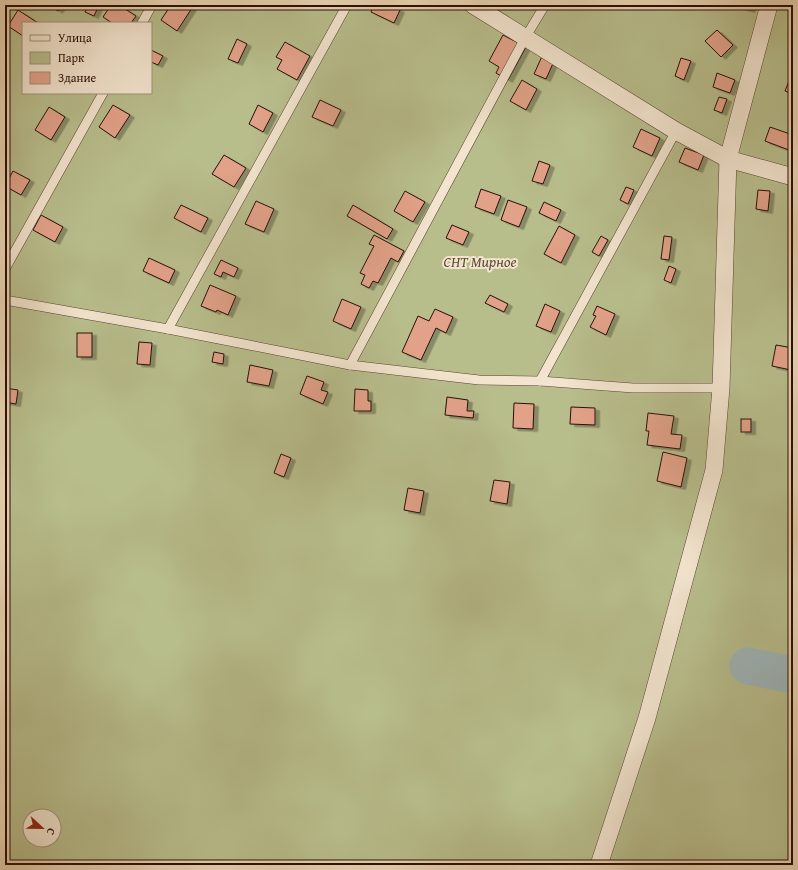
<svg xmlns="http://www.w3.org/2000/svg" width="798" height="870" font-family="'Gentium Book Plus',serif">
  <defs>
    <filter id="shadow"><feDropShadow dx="4.5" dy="2.5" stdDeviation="0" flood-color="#0004"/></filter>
  </defs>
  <rect width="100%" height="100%" fill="#ebd5b3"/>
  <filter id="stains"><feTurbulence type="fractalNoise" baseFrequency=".005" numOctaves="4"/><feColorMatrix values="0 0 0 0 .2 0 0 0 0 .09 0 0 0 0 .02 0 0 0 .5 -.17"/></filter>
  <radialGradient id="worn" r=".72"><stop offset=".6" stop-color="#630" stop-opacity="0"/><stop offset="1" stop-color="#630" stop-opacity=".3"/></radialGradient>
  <!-- green -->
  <path fill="#b8bd8c" stroke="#706648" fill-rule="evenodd" d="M 5,5 L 793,5 L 793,865 L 5,865 ZM 23,23 L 151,23 L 151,93 L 23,93 ZM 30,816 L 54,816 L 54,840 L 30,840 Z"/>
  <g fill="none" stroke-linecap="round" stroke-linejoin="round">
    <!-- river -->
    <path stroke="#9eb5b8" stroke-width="37" d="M 748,666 L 793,675"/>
  </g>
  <!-- building -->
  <g fill="#e2a28a" stroke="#280f04" filter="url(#shadow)">
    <path d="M 50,5 L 62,5 L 58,11 Z"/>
    <path d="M 88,5 L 99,5 L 94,16 L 85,12 Z"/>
    <path d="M 111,5 L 119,5 L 136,16 L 131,23 L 112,23 L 103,17 Z"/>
    <path d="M 171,5 L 187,5 L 192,8 L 177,31 L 161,20 Z"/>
    <path d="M 374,5 L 389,5 L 400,10 L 394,23 L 371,12 Z"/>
    <path d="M 740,5 L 752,5 L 750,10 L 740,7 Z"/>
    <path d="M 18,10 L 38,23 L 23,23 L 23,36 L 8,26 Z"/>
    <path d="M 717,30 L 733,45 L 721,57 L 705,41 Z"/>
    <path d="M 503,35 L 526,47 L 508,80 L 496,73 L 499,67 L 489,61 Z"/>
    <path d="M 237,39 L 247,44 L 238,63 L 228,59 Z"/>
    <path d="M 285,42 L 310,56 L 297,80 L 277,69 L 282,60 L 276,57 Z"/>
    <path d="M 151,50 L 163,56 L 158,65 L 151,62 Z"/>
    <path d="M 543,54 L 555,59 L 546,79 L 534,74 Z"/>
    <path d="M 681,58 L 691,61 L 684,80 L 675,76 Z"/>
    <path d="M 793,71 L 793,94 L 785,91 Z"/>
    <path d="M 717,73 L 735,80 L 730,93 L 713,87 Z"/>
    <path d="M 522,80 L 537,89 L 526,110 L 510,101 Z"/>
    <path d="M 719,97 L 727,99 L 722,113 L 714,110 Z"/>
    <path d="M 320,100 L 341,110 L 333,126 L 312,117 Z"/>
    <path d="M 113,105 L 130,115 L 115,138 L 99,127 Z"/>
    <path d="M 258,105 L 273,113 L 263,132 L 249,124 Z"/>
    <path d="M 49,107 L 65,117 L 51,140 L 35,130 Z"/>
    <path d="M 770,127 L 793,135 L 793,139 L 789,150 L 765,141 Z"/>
    <path d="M 641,129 L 660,138 L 652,156 L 633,147 Z"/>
    <path d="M 685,148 L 704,155 L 698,170 L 679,162 Z"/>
    <path d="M 224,155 L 246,168 L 234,187 L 212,174 Z"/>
    <path d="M 539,161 L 550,165 L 543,184 L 532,181 Z"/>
    <path d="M 13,171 L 30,180 L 21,195 L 5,186 Z"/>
    <path d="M 626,187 L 634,190 L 628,204 L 620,200 Z"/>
    <path d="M 481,189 L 501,196 L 494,214 L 475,207 Z"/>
    <path d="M 758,190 L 770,191 L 768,211 L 756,209 Z"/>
    <path d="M 405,191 L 425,202 L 413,222 L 394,211 Z"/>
    <path d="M 508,200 L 527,207 L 519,227 L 501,220 Z"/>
    <path d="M 256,201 L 274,209 L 264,232 L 245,224 Z"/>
    <path d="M 544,202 L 561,210 L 556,221 L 539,213 Z"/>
    <path d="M 181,205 L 208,218 L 201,232 L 174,218 Z"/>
    <path d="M 353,205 L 393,229 L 387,239 L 347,216 Z"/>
    <path d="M 41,215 L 63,227 L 55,242 L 33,230 Z"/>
    <path d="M 452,225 L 469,232 L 463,245 L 446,238 Z"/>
    <path d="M 559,226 L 575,235 L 561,263 L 544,254 Z"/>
    <path d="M 374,235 L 404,251 L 398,262 L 391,258 L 378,283 L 373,281 L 369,288 L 361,284 L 365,275 L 360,273 L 374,246 L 369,244 Z"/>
    <path d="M 601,236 L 608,240 L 599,256 L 592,252 Z"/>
    <path d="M 664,236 L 672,237 L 669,260 L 661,259 Z"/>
    <path d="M 149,258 L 175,270 L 169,283 L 143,271 Z"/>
    <path d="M 221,260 L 238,268 L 234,277 L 223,272 L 221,277 L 214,274 Z"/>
    <path d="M 669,266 L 676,269 L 671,283 L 664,280 Z"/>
    <path d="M 210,285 L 236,296 L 228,315 L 217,310 L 216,312 L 201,306 Z"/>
    <path d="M 490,295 L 508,304 L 504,312 L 485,303 Z"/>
    <path d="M 342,299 L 361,307 L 351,329 L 333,321 Z"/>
    <path d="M 545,304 L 560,311 L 551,332 L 536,326 Z"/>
    <path d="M 597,306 L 615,314 L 606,335 L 590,327 L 596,316 L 593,315 Z"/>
    <path d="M 435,309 L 453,317 L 446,333 L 436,328 L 421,360 L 402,352 L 418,316 L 429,321 Z"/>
    <rect x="77" y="333" width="15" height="24"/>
    <path d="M 139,342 L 152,343 L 150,365 L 137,364 Z"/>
    <path d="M 776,345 L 793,348 L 793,358 L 791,370 L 772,366 Z"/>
    <path d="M 214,352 L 224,354 L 223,364 L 212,362 Z"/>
    <path d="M 250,365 L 273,370 L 269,386 L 247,382 Z"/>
    <path d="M 307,376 L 324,382 L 321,390 L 328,392 L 323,404 L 300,394 Z"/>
    <path d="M 5,388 L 18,390 L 16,404 L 5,402 Z"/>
    <path d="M 355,389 L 368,390 L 368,401 L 371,401 L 371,411 L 354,411 Z"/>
    <path d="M 447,397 L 468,400 L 467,411 L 474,411 L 473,418 L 445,415 Z"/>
    <path d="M 514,403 L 534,404 L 533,429 L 513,428 Z"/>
    <path d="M 571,407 L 595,408 L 595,425 L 570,424 Z"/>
    <path d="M 648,413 L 674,416 L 671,434 L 682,435 L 680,449 L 647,445 L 649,431 L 646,431 Z"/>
    <rect x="741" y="419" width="10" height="13"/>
    <path d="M 663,452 L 687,458 L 681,487 L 657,481 Z"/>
    <path d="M 281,454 L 291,458 L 284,477 L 274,473 Z"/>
    <path d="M 494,480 L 510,482 L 507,504 L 490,501 Z"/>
    <path d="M 408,488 L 424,491 L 420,513 L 404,510 Z"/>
  </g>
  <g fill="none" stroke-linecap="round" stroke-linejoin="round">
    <defs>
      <g id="service">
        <path d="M 142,23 L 152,5"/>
        <path d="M 5,269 L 103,93"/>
        <path d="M 5,300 L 168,329 L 350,365 L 479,380 L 540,381 L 633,388 L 721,388"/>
        <path d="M 168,329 L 347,5"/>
        <path d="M 350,365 L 525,38 L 545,5"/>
        <path d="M 540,381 L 676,131"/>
      </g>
      <g id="minor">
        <path d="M 473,5 L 676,131 L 728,159 L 793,177"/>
        <path d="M 599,865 L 647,718 L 714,470 L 721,388 L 728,159 L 769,5"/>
      </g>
    </defs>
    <!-- service casing -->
    <use href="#service" stroke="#594030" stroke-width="10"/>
    <!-- minor casing -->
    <use href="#minor" stroke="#594030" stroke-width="18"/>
    <!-- service -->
    <use href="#service" stroke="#f2e4ce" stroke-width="9"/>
    <!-- minor -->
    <use href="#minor" stroke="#f2e4ce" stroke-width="17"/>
  </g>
  <g text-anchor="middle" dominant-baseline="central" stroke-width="4" stroke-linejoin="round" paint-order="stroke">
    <!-- park labels -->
    <g font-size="15" font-style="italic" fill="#5a4c34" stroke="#f2e4ce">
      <text x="480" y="261">СНТ Мирное</text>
    </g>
  </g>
  <!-- margin -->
  <rect width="798" height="870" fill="none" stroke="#ebd5b3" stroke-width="20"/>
  <rect x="6" y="6" width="786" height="858" fill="none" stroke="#280f04" stroke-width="2"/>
  <rect x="10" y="10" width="778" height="850" fill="none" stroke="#280f04"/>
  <!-- legend -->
  <rect x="22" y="22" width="130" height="72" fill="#f2e4ce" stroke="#a18f7d"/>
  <rect x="30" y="35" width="20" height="6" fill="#f2e4ce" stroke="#a18f7d"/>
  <text x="58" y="42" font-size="12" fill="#280f04">Улица</text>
  <rect x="30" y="52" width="20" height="12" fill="#b8bd8c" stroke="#a18f7d"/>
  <text x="58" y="62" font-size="12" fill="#280f04">Парк</text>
  <rect x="30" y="72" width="20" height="12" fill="#e2a28a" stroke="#a18f7d"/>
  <text x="58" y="82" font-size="12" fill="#280f04">Здание</text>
  <!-- north arrow -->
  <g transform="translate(42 828) rotate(112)"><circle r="19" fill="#f2e4ce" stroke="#a18f7d"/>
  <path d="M0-3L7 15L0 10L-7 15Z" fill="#8f2418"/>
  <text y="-6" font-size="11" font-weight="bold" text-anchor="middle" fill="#280f04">С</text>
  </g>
  <rect width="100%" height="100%" filter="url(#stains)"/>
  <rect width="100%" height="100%" fill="url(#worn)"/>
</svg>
